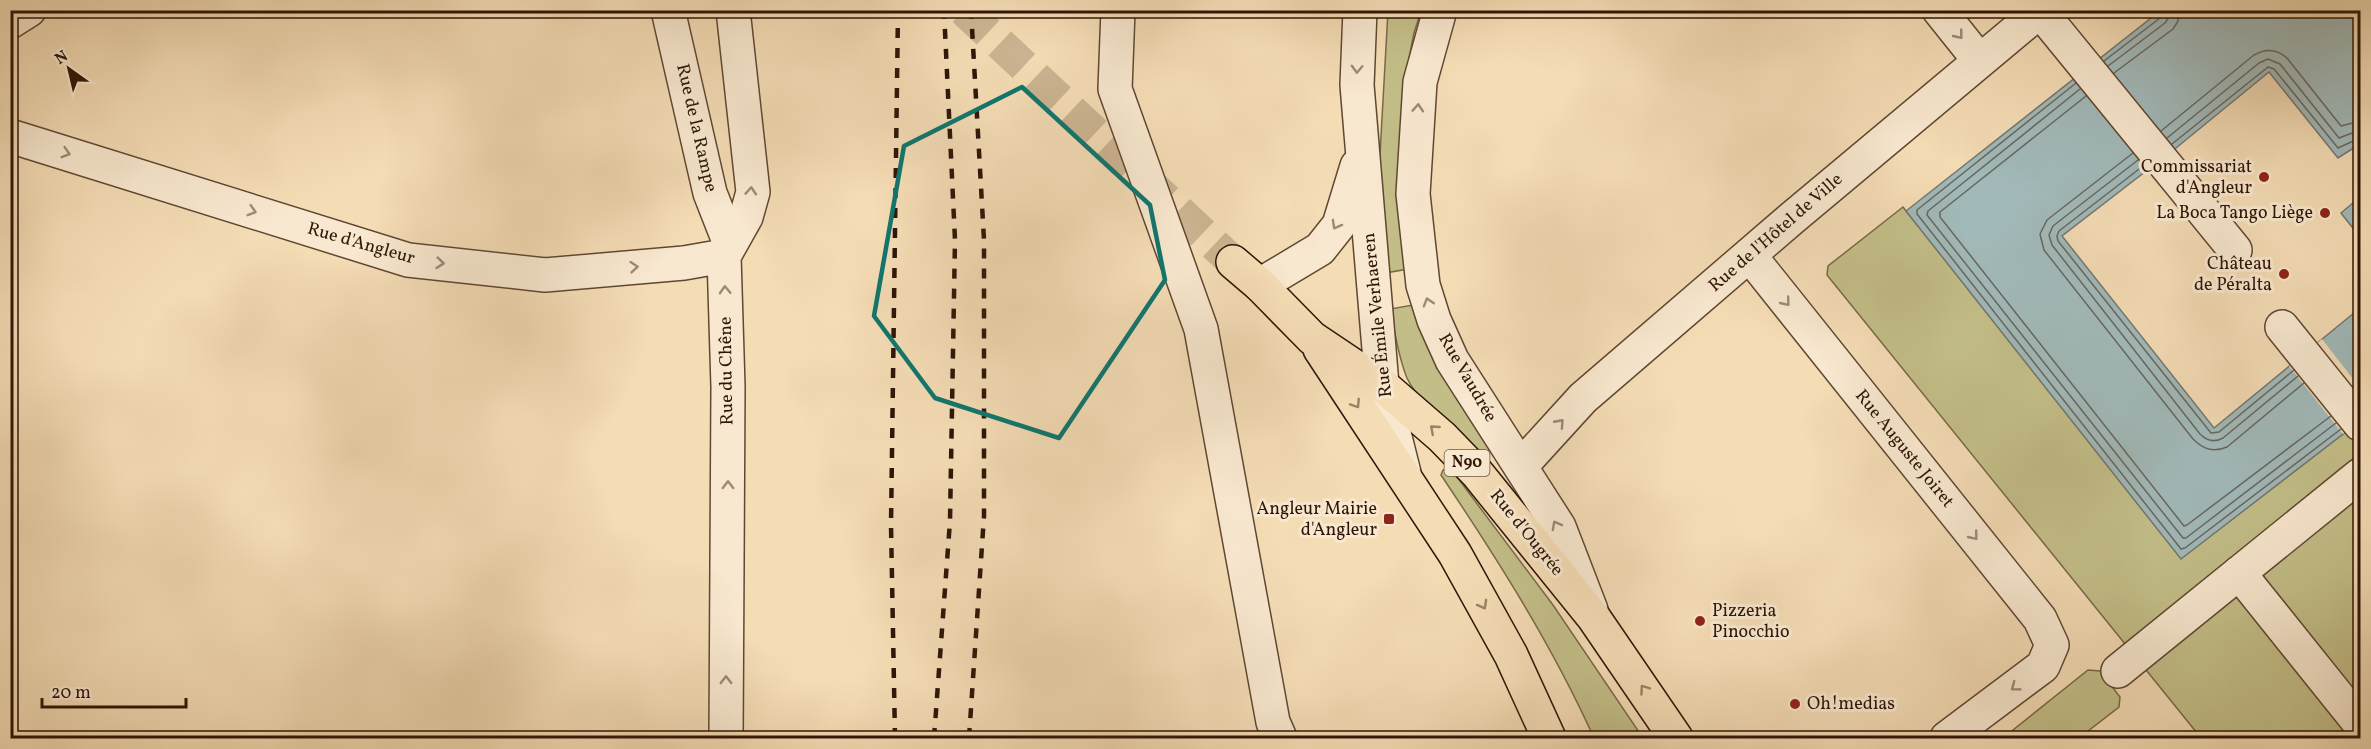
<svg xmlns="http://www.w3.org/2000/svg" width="2371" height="749" font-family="Vollkorn,serif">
  <rect width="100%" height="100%" fill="#f4dcb5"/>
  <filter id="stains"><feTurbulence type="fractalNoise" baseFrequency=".00333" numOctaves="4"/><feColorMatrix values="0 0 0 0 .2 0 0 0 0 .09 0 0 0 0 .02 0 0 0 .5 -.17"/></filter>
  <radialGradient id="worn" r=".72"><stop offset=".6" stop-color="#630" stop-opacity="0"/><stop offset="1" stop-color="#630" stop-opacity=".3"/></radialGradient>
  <!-- green -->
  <g fill="#c3be88" stroke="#786a48" stroke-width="1.5">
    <path d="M 1388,11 L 1421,11 L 1414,33 L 1405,79 L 1408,269 L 1385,273 L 1378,190 Z"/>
    <path d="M 1903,207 L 2181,558 L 2360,421 L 2360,738 L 2201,738 L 1827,275 L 1828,266 Z"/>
    <path d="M 1413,305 L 1484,438 L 1489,449 L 1487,455 L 1481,457 C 1461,437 1418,403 1407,378 C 1398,356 1395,332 1390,309 Z"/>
    <path d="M 1448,468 L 1451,469 L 1553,605 L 1643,738 L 1594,738 C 1552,645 1498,560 1441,475 L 1443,470 Z"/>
    <path d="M 2088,670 L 2100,671 L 2120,697 L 2119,707 L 2079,738 L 2003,738 Z"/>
  </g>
  <!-- water -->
  <g fill="#a1b9b9" stroke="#737772" stroke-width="1.5">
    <path d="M 2160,11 L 2360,11 L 2360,144 L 2338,158 L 2269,72 L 2176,148 L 2062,236 L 2214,428 L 2360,308 L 2360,421 L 2181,559 L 1906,211 Z"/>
    <path d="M 2360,197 L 2360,237 L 2341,213 Z"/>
  </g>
  <!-- pier -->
  <path fill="#f4dcb5" d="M 2322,339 L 2360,388 L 2360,421 L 2343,434 L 2289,366 Z"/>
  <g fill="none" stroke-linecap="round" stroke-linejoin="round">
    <!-- shore -->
    <g stroke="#686760" stroke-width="1.5">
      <path d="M 2104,61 L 2160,18 L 2163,10"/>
      <path d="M 2108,66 L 2165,23 L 2169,17 L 2170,10"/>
      <path d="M 2114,73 L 2173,29 L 2178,21 L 2179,10"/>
      <path d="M 2076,83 L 1917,210 L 1917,214 L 2181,549 L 2185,548 L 2341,429"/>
      <path d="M 2080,89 L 1928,211 L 1927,215 L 2183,538 L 2186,538 L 2336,423"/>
      <path d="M 2086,96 L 1940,212 L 1940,217 L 2184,526 L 2187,525 L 2331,416"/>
      <path d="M 2161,131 L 2254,55 C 2266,48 2277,49 2287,58 L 2341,126 L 2360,121"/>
      <path d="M 2167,138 L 2259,63 L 2268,59 L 2280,64 L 2339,138 L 2360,130"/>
      <path d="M 2172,144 L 2268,67 L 2274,69 L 2338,148 L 2360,138"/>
      <path d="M 2133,153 L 2047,220 L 2040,234 L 2044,250 L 2193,439 C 2203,449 2213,453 2227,447 L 2304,383"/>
      <path d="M 2138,160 L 2053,226 L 2049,235 L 2052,245 L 2200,434 C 2207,441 2214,443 2223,438 L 2298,376"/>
      <path d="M 2143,166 L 2059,231 L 2057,236 L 2058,241 L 2211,433 L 2219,432 L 2294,370"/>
    </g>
    <!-- major-tunnel -->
    <path stroke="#ccb492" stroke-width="33" stroke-dasharray="33 16" stroke-linecap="butt" d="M 964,10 L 1233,262"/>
    <defs>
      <g id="minor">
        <path d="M 668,10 L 710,193 L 730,244"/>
        <path d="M 1118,10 L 1115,89 L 1201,329 L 1273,722 L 1280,738"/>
        <path d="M 1360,10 L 1357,85 L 1382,385 L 1404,473"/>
        <path d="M 1440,10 L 1420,82 L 1413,194 L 1423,285 L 1434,320 L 1452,360 L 1559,527 L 1591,610"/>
        <path d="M 1939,10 L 1979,60"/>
        <path d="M 2040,11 L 2235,250"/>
        <path d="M 10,22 L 29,10"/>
        <path d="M 10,136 L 408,260 L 545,275 L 684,263 L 724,256"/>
        <path d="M 1750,256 L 2040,619 L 2052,645 L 2043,666 L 1947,738"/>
        <path d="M 1260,285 L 1320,249 L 1339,225 L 1357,166"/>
        <path d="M 2282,327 L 2360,424"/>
        <path d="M 1521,466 L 1583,398 L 1791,219 L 2041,10"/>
        <path d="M 2239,573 L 2360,724"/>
        <path d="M 2118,671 L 2360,475"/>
        <path d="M 726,738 L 728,387 L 724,256 L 746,217 L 753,192 L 733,10"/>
      </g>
      <g id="major">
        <path d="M 1233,262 L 1260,285 L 1312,338 L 1382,385 L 1442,437 L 1477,473 L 1594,618 L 1676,738"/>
        <path d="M 1320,349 L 1455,554 L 1511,655 L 1549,738"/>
      </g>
    </defs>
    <!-- minor casing -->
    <use href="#minor" stroke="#604732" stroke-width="36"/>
    <!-- major casing -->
    <use href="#major" stroke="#2e1507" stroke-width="36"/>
    <!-- minor -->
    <use href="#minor" stroke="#f8e8cf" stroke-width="33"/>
    <!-- major -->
    <use href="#major" stroke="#f4dcb5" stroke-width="33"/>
    <!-- rail -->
    <g stroke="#2e1507" stroke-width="4.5" stroke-dasharray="10 10" stroke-linecap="butt">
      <path d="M 895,738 L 891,525 L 898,10"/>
      <path d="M 934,738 L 950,521 L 955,240 L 944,10"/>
      <path d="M 969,738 L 984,516 L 984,240 L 971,10"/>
    </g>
  </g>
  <!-- one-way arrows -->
  <defs><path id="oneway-chevron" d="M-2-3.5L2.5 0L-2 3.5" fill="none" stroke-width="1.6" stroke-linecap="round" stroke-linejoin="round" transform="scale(1.5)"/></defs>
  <g stroke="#9d8975">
    <use href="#oneway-chevron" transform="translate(1959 35) rotate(51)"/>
    <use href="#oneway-chevron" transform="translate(1357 69) rotate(92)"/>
    <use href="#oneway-chevron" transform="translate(1418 108) rotate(-86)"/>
    <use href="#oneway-chevron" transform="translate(66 153) rotate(17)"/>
    <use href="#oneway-chevron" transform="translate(751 191) rotate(-86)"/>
    <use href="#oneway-chevron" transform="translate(252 211) rotate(17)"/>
    <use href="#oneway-chevron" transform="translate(1336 225) rotate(119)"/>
    <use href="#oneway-chevron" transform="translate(440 263) rotate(6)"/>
    <use href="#oneway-chevron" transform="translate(634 267) rotate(-5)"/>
    <use href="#oneway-chevron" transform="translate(725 290) rotate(-92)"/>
    <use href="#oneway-chevron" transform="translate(1428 302) rotate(-107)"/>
    <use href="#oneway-chevron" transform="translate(1786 302) rotate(51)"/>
    <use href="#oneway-chevron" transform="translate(1560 423) rotate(-48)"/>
    <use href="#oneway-chevron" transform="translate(728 485) rotate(-90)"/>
    <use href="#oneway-chevron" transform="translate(1556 525) rotate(-118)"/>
    <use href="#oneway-chevron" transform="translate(1974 536) rotate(51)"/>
    <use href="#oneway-chevron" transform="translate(726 680) rotate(-90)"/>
    <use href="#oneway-chevron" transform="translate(2015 687) rotate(143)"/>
  </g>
  <g stroke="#9b8267">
    <use href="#oneway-chevron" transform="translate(1356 404) rotate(57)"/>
    <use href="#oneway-chevron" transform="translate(1434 429) rotate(-139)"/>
    <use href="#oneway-chevron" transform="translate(1483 605) rotate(61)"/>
    <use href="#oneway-chevron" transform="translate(1644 689) rotate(-125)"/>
  </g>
  <!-- marked area -->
  <path fill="none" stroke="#0f766e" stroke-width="4.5" stroke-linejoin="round" d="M 1022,87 L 1150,205 L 1165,280 L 1059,438 L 935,398 L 874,316 L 904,146 Z"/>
  <!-- markers -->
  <g fill="#8f2418" stroke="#f8e8cf" stroke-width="2">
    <circle cx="2264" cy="177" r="6"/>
    <circle cx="2325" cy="213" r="6"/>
    <circle cx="2284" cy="274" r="6"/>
    <rect x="1383" y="513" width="12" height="12" rx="3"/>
    <circle cx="1700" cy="621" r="6"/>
    <circle cx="1795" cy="704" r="6"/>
  </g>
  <g text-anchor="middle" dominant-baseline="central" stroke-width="6" stroke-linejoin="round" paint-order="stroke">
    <!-- shield labels -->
    <rect fill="#f8e8cf" stroke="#6b5443" stroke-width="1.5" x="1444.5" y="450" width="45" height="26" rx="4.5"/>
    <g font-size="16" font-weight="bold" fill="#2e1507">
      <text x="1467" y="463">N90</text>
    </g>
    <!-- street labels -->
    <g font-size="18" fill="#2e1507" stroke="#f8e8cf">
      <text transform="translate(696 128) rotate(77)">Rue de la Rampe</text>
      <text transform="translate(1776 233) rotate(-41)">Rue de l'Hôtel de Ville</text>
      <text transform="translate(361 244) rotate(16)">Rue d'Angleur</text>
      <text transform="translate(1378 315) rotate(-96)">Rue Émile Verhaeren</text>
      <text transform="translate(727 371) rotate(-91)">Rue du Chêne</text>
      <text transform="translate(1467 378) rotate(60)">Rue Vaudrée</text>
      <text transform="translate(1904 449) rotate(51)">Rue Auguste Joiret</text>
      <text transform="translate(1526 533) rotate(51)">Rue d'Ougrée</text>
    </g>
    <!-- poi labels -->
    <g font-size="18" fill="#2e1507" stroke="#f8e8cf" text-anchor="end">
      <text x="2252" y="167">Commissariat<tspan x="2252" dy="21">d'Angleur</tspan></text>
      <text x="2313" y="213">La Boca Tango Liège</text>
      <text x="2272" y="264">Château<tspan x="2272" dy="21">de Péralta</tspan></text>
      <text x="1377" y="509">Angleur Mairie<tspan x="1377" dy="21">d'Angleur</tspan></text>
      <text x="1712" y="611" text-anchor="start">Pizzeria<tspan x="1712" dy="21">Pinocchio</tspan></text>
      <text x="1807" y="704" text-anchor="start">Oh!medias</text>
    </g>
  </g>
  <!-- margin -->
  <rect width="2371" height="749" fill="none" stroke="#f4dcb5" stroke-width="36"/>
  <rect x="12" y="12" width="2347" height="725" fill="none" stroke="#2e1507" stroke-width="3"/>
  <rect x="18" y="18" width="2335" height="713" fill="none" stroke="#2e1507" stroke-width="1.5"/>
  <!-- north arrow -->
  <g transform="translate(69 69) rotate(326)" stroke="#f8e8cf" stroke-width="4.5" paint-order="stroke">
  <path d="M0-4.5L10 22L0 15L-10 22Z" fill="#2e1507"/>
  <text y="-9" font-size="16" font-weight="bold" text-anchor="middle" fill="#2e1507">N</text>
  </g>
  <!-- scale -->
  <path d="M42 698v9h144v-9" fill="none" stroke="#2e1507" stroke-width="3"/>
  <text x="51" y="698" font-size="18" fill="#2e1507" stroke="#f8e8cf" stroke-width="4.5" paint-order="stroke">20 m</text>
  <rect width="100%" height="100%" filter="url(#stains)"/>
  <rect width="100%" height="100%" fill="url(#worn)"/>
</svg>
